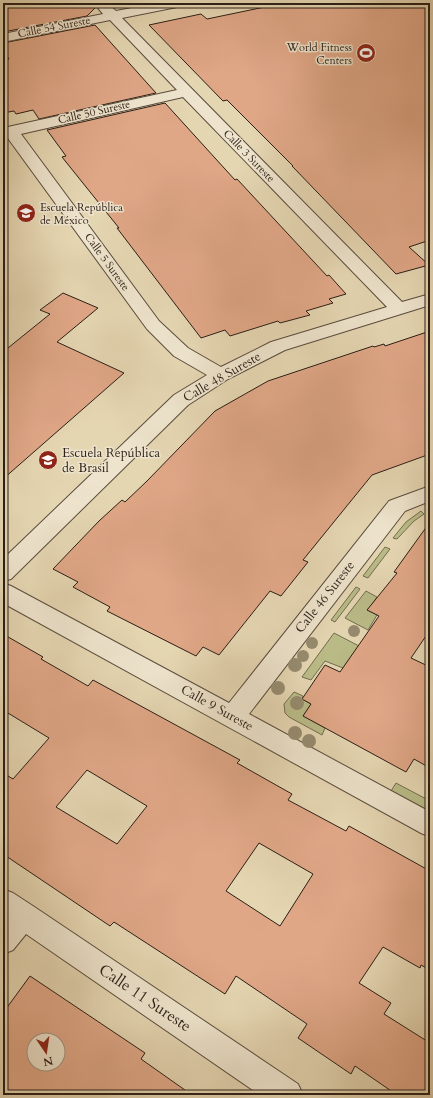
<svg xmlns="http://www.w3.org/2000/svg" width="433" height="1098" font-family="Cardo,serif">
  <rect width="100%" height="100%" fill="#e5d6b2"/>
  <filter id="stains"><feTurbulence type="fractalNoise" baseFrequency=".005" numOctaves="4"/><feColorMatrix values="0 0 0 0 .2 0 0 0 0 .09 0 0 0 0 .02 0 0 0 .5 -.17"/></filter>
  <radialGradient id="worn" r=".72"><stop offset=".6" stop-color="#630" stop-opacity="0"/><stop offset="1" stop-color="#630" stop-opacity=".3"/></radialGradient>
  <!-- green -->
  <g fill="#babc88" stroke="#726d4f">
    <path d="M 421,511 L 424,514 L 414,521 L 397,539 L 393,538 L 406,522 Z"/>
    <path d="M 385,547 L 390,549 L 368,578 L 363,576 Z"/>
    <path d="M 356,587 L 360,589 L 335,622 L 331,620 Z"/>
    <path d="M 366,591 L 377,597 L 368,610 L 377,615 L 368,630 L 345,618 Z"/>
    <path d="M 334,633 L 359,646 L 343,668 L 325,661 L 311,680 L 302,677 Z"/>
    <path d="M 294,692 L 303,696 L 302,699 L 311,704 L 303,716 L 325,728 L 322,735 L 289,717 L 285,713 L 284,704 Z"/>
    <path d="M 396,783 L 430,801 L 430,812 L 391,791 Z"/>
  </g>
  <!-- building -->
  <g fill="#e0a787" stroke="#2a1e16" fill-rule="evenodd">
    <path d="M 3,3 L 93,3 L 96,7 L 87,16 L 3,32 Z"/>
    <path d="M 284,3 L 430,3 L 430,240 L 409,247 L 429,265 L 396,274 L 292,166 L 293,166 L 227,100 L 223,101 L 149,25 L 201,14 L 207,19 Z"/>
    <path d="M 95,25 L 156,93 L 39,119 L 33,110 L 16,114 L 14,111 L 3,113 L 3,60 L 9,59 L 3,51 L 3,43 Z"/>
    <path d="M 165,103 L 235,180 L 237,179 L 327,276 L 329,275 L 346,294 L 329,299 L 333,303 L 306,311 L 310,315 L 280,323 L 278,321 L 230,336 L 225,330 L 201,338 L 117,228 L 119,228 L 62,157 L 66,156 L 47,130 Z"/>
    <path d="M 63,293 L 98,308 L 57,342 L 124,373 L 3,479 L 3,352 L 50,314 L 40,310 Z"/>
    <path d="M 430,331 L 430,454 L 372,475 L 303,560 L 308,562 L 281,596 L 270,591 L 219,655 L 203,647 L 196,656 L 107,611 L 110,607 L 73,587 L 78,582 L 53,569 L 99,521 L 122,500 L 125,502 L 147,481 L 215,411 L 268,381 L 373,346 L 374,347 L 384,344 L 385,346 Z"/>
    <path d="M 430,522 L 430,630 L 411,658 L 430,667 L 430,768 L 414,759 L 406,772 L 303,716 L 311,704 L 302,699 L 325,665 L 340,672 L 379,616 L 367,610 L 397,573 L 394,572 Z"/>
    <path d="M 3,634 L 43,657 L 41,659 L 88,686 L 93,680 L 240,760 L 237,763 L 292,794 L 288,800 L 346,831 L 349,826 L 430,871 L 430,970 L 421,965 L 420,968 L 383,947 L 359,983 L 391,1003 L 384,1014 L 430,1043 L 430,1086 L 425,1095 L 397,1095 L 355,1066 L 351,1074 L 298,1038 L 307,1024 L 236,976 L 225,994 L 114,922 L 110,926 L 3,854 L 3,773 L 13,779 L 49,738 L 3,710 ZM 87,770 L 147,806 L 117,844 L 56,807 ZM 259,843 L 313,874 L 280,926 L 226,891 Z"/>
    <path d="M 30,976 L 145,1053 L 141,1059 L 192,1095 L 3,1095 L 3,1013 ZM 34,1040 L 58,1040 L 58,1064 L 34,1064 Z"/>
  </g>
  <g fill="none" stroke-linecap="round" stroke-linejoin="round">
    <defs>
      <g id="minor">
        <path d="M 94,3 L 107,3 L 116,11 L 158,3 L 183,3 L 182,6 L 122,18 L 402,302 L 430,294 L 430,305 L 285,350 L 228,379 L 188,405 L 11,579 L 3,581 L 3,559 L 174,395 L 207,375 L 174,356 L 147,329 L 7,137 L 3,138 L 3,128 L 177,90 L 110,20 L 3,42 L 3,34 L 103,14 ZM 183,97 L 387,307 L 271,342 L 221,367 L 188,348 L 159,321 L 21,134 Z"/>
        <path d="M 430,486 L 430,501 L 405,511 L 249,714 L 430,812 L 430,837 L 421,833 L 3,603 L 3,583 L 11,586 L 229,703 L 389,501 Z"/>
        <path d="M 3,889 L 13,893 L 33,906 L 298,1084 L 303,1095 L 260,1095 L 26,934 L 13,950 L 3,954 Z"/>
      </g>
    </defs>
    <!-- minor casing -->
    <use href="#minor" stroke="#594c3d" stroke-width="2"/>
    <!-- minor -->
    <use href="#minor" fill="#eee4cd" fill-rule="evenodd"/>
  </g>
  <!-- trees -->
  <g fill="#968b6f">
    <circle cx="354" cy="631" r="6"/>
    <circle cx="312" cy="643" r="6"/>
    <circle cx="303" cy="656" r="6"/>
    <circle cx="295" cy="665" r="7"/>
    <circle cx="278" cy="688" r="7"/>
    <circle cx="297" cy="703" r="7"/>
    <circle cx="295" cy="733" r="7"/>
    <circle cx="309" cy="741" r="7"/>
  </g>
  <!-- icons -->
  <defs>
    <symbol id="stadium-disc" viewBox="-11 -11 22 22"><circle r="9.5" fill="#8f2418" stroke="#eee4cd"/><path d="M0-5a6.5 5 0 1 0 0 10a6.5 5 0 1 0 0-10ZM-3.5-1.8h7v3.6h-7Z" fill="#fff"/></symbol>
    <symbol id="school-disc" viewBox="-11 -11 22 22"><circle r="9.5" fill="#8f2418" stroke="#eee4cd"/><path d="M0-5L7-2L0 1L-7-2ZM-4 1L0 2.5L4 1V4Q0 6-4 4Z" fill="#fff"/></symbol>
  </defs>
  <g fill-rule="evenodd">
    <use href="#stadium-disc" x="355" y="42" width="22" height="22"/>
    <use href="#school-disc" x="15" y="202" width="22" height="22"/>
    <use href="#school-disc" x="37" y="449" width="22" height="22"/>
  </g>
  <g text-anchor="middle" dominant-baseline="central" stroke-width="3" stroke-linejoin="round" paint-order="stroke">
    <!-- far-street labels -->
    <g font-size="11" fill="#2a1e16" stroke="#eee4cd">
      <text transform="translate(54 27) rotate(-11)">Calle 54 Sureste</text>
      <text transform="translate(94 112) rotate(-13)">Calle 50 Sureste</text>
      <text transform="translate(249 156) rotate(46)">Calle 3 Sureste</text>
      <text transform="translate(107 262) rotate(54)">Calle 5 Sureste</text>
    </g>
    <!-- far-poi labels -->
    <g font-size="11" fill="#2a1e16" stroke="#eee4cd" text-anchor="end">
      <text x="352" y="47">World Fitness<tspan x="352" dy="13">Centers</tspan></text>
      <text x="40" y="207" text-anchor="start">Escuela República<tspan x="40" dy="13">de México</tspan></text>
    </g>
    <!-- street labels -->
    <g font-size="13" fill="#2a1e16" stroke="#eee4cd">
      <text transform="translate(222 377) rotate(-30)">Calle 48 Sureste</text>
      <text transform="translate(325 597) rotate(-52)">Calle 46 Sureste</text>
      <text transform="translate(217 708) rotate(29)">Calle 9 Sureste</text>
    </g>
    <!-- poi labels -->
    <g font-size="13" fill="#2a1e16" stroke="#eee4cd" text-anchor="start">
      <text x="62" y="453">Escuela República<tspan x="62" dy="15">de Brasil</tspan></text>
    </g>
    <!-- near-street labels -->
    <g font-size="16" fill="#2a1e16" stroke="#eee4cd">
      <text transform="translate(145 998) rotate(34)">Calle 11 Sureste</text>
    </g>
  </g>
  <!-- margin -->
  <rect width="433" height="1098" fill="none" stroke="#e5d6b2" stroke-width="16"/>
  <rect x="4" y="4" width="425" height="1090" fill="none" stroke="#2a1e16" stroke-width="2"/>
  <rect x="8" y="8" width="417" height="1082" fill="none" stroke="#2a1e16"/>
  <!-- north arrow -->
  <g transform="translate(46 1052) rotate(167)"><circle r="19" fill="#eee4cd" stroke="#a09584"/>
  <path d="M0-3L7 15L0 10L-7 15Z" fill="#8f2418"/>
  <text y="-6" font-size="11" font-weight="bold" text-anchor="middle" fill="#2a1e16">N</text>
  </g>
  <rect width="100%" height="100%" filter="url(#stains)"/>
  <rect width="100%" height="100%" fill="url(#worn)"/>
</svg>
